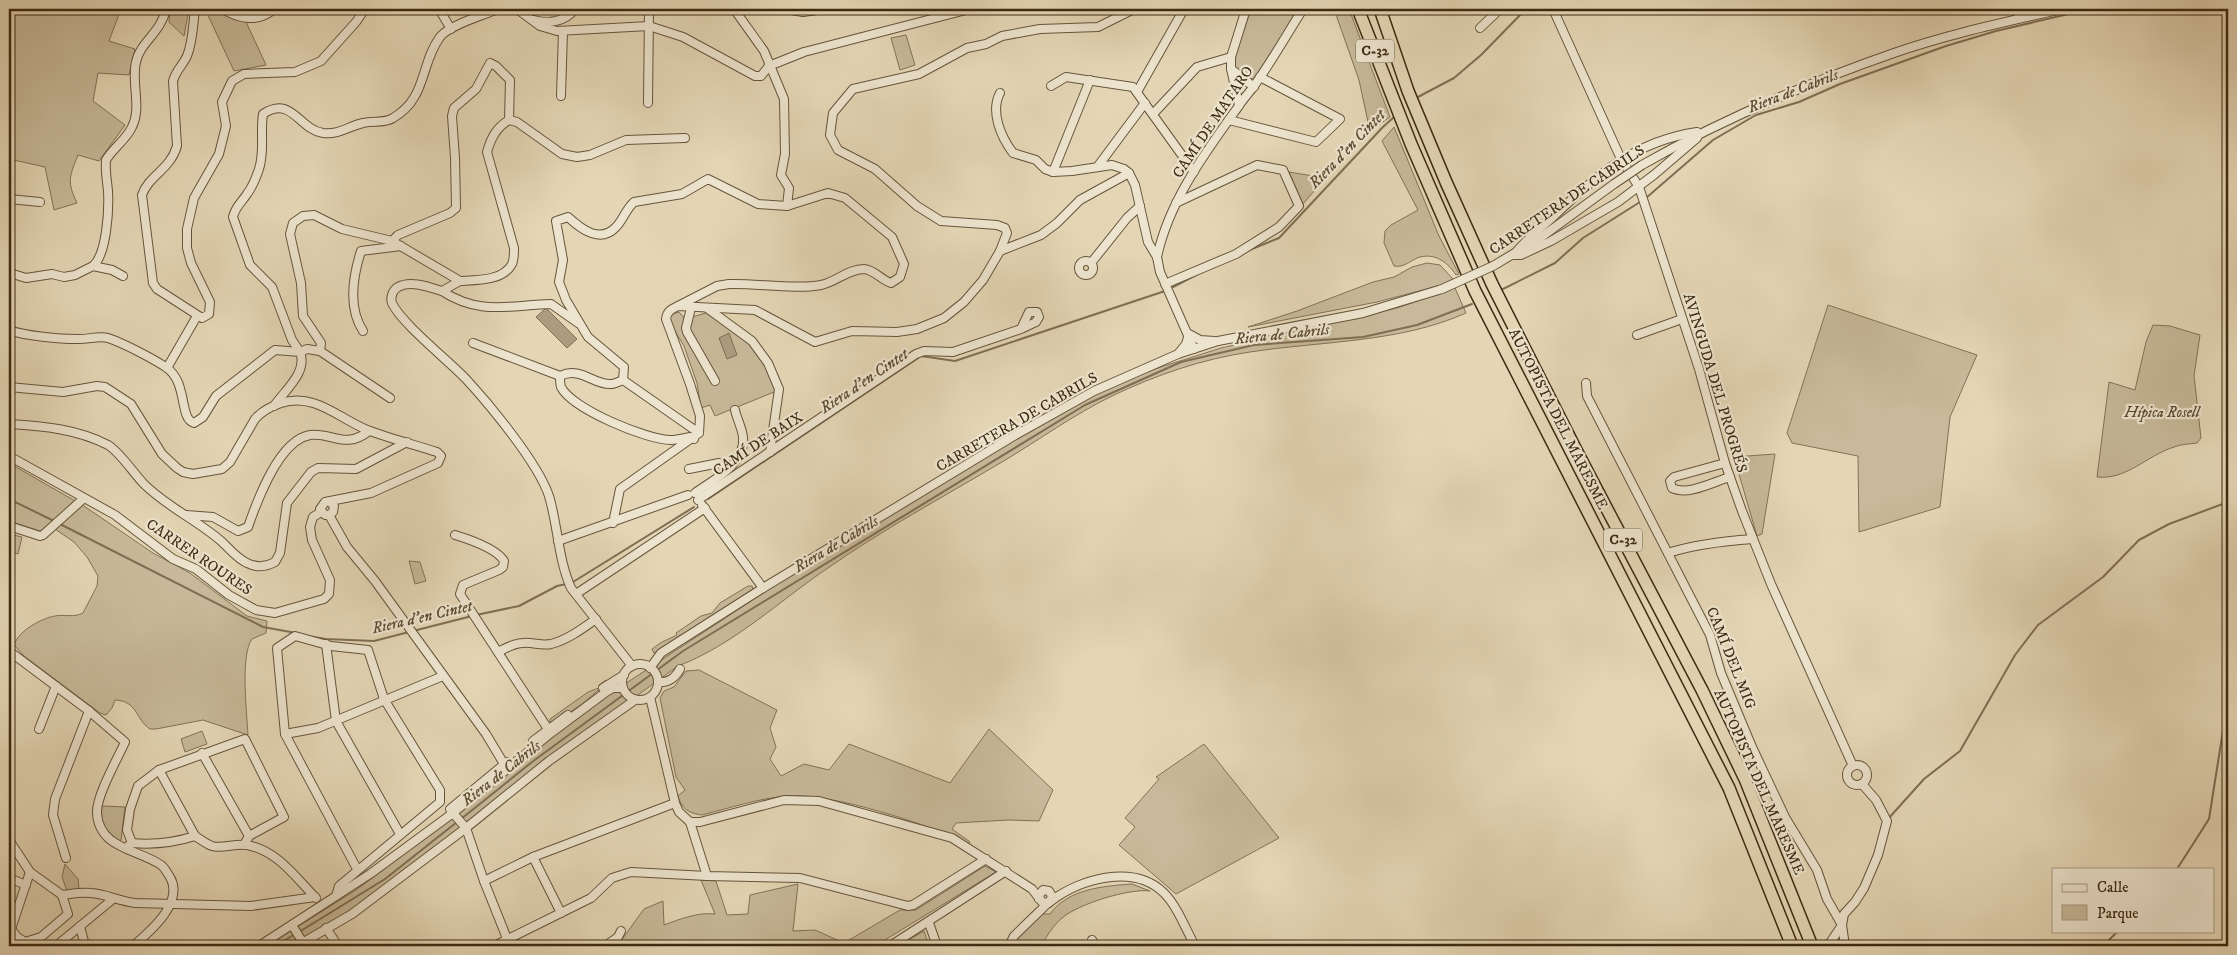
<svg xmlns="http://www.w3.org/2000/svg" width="2237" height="955" font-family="'IM FELL DW Pica',serif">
  <rect width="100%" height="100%" fill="#e4d6b5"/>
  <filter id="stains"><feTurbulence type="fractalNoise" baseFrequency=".004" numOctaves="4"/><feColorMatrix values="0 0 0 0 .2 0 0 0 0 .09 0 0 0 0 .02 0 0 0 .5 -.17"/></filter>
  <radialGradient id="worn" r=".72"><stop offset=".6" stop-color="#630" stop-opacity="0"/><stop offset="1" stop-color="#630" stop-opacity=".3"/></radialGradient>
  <!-- green -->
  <g fill="#c7b999" stroke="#827256">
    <path d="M 9,9 L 121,9 L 109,41 L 135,49 L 129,75 L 98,73 L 93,101 L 125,125 L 99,161 L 78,155 C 69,177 67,182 77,203 L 54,210 L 45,167 L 9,159 Z"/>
    <path d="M 170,9 L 189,9 L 184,36 L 169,22 Z"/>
    <path d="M 205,9 L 243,9 L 241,11 L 266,65 L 234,71 Z"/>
    <path d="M 1251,9 L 1300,9 L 1254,80 L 1235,68 L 1235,56 Z"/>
    <path d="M 1334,9 L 1349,9 L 1390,117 L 1370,131 L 1359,80 Z"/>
    <path d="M 906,35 L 915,65 L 900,70 L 891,38 Z"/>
    <path d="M 1394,127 L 1439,236 L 1459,274 L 1456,275 C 1448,263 1436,253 1420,257 C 1410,260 1405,268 1394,266 L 1384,243 L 1385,231 L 1391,225 L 1418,210 L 1382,141 Z"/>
    <path d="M 1289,172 L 1325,178 L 1303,204 Z"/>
    <path d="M 1427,263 L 1440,265 L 1453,279 L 1442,285 L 1377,302 L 1248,327 L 1297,311 L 1373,282 L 1394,277 L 1412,267 Z"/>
    <path d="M 1455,288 L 1466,313 C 1399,343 1321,341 1250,352 C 1202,359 1156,375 1112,396 C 1073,415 1039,440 1002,462 C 943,497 882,530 825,570 C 777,603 733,645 678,666 L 548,760 L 349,913 L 294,946 L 267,946 L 356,890 L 439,828 L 541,745 L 608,695 L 768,590 L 965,469 L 1079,402 L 1106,388 L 1161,367 L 1221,348 L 1397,308 Z"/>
    <path d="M 1828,305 L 1977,355 L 1950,417 L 1940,507 L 1859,532 L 1858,456 L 1792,443 L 1787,433 Z"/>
    <path d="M 679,312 L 685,319 L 706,313 L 751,342 L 767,363 L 779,390 L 715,416 L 710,405 L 701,408 L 697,383 L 684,346 L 669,321 L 672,314 Z"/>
    <path d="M 2153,325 L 2170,326 L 2200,335 L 2194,376 L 2201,438 L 2197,443 C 2190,444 2181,444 2174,447 C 2146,456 2127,480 2097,477 L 2109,382 L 2135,390 L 2146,342 Z"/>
    <path d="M 1775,454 L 1762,534 L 1757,536 L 1734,457 Z"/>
    <path d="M 9,463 L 84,506 L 153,553 L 190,573 L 247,616 L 267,621 L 266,633 L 252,639 C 240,655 247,714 248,735 L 203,720 L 156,729 L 150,729 C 135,719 138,701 115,700 L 112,708 L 106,715 L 100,713 L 24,656 L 14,645 C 18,631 42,618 55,616 C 64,614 74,618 83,613 L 97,586 L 98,576 L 87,557 L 74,542 L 52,527 L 40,531 L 9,521 Z"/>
    <path d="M 9,534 L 22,537 L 18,554 L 9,551 Z"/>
    <path d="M 409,561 L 420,562 L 426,581 L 415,584 Z"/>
    <path d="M 748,586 L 752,586 L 753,589 L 670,645 L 654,653 L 652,649 L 662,642 L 677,635 L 676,633 L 701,616 L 712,613 L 720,603 Z"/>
    <path d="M 699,670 L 777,710 L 770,728 L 776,747 L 770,759 L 781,776 L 804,764 L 829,770 L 849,744 L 950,783 L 989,729 L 1053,790 L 1039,821 L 1008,820 L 956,823 L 952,829 L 970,842 L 968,844 C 932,825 828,792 788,796 C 759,798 730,808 702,815 C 688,813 682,809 678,796 L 685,790 L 676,777 L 660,698 L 664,691 L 674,687 L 686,671 Z"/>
    <path d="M 606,680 L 607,683 L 582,704 L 554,723 L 550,722 L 550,719 L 588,692 L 599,688 L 599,685 Z"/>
    <path d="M 202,731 L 207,744 L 185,752 L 181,739 Z"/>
    <path d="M 1204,744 L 1279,838 L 1176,894 L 1119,845 L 1135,827 L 1125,818 L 1159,779 L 1156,777 Z"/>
    <path d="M 102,806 L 125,807 L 121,840 L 118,842 C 104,834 100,821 102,806 Z"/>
    <path d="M 65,864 L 78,879 L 79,889 L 67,891 L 62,877 Z"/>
    <path d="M 985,866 L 996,872 L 875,946 L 613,946 L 612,944 L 623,938 L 644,909 L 663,901 L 664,925 C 680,919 698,912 715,914 L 701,880 L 716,881 L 727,915 L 748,914 L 750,895 L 798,884 L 793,931 L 815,930 L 844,943 L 900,910 L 916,910 Z"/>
    <path d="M 1132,884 L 1150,891 C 1130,888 1078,904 1062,918 C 1055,924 1045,937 1042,946 L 1014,946 L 1017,938 L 1038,914 L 1050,914 C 1068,889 1103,886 1132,884 Z"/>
    <path d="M 924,931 L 929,946 L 898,946 Z"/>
  </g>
  <!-- water -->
  <g fill="#ab9c7e" stroke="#7f6e53">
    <path d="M 546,308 L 577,339 L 567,348 L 536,317 Z"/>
    <path d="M 729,333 L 737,355 L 727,359 L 719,338 Z"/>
  </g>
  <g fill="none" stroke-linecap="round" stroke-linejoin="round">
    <!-- stream -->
    <g stroke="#7f6e53" stroke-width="2">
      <path d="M 1416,98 L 1454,78 L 1481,55 L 1526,9"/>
      <path d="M 1646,198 L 1713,140 L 1756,115 L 1799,102 L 1840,84 L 1946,46 L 1996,31 L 2090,9"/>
      <path d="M 1247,251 L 1279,238 L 1382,128 L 1395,116"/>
      <path d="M 1173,287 L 1204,271"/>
      <path d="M 1499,291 L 1555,263 L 1583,238 L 1640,202"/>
      <path d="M 9,499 L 54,521"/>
      <path d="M 708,499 L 921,356 L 955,361 L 1165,291"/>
      <path d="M 58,523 L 263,627 L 296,633"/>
      <path d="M 573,582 L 694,507"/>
      <path d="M 476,615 L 519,606 L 557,586 L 566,584"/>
      <path d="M 413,631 L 472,616"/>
      <path d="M 308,636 L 326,639 L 374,641 L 409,632"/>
      <path d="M 461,819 L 532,762 L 683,651 L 1085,405 L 1181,362 L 1254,345 L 1363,337 L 1417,325 L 1472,304"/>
      <path d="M 1888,819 L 1924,779 L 1960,751 L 2015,655 L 2038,625 L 2103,577 L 2139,540 L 2169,524 L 2228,502"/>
      <path d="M 2177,869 L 2209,819 L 2228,699"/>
      <path d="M 299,932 L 385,879 L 457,822"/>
      <path d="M 276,946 L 295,934"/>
      <path d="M 2103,946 L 2118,931"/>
    </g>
    <defs>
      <g id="minor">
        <path d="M 195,9 C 193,24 193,42 187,56 C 183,65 176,70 173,81 L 177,146 C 170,170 149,175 142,195 L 153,283 L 157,289 L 202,318 L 209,314 L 210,302 L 191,263 L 187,248 L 187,229 L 194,198 L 219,154 L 226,126 L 222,102 L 232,81 L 244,74 L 295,72 L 321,61 L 356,22 L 365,9"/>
        <path d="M 223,9 C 239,19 258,23 274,9"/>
        <path d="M 439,9 L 451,29"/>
        <path d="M 498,9 C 484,15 449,25 440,37 C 420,64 427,99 393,118 C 384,124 373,120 363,123 C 349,126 339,135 323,133 C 298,129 292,95 263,114 C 260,133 265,151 259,169 C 256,178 253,186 247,194 C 242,202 235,207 233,217 L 250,265 L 272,287 L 292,340 L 300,352 L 307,349 L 320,351 L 321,343 L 303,316 L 301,283 L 290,234 L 293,223 L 303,216 L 314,215 L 342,229 L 392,241 L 460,281 L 442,291 C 429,287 411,280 398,287 C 393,290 390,297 392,303 C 401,323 449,361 466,379 C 490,405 538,463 549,496 C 558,526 558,559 571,588 L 632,666"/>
        <path d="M 517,9 L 540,26 L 557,31 L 649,26 L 683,37 L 755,76 L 761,76 L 769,66"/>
        <path d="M 734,9 L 764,51 L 784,99 L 785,154 L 781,175 L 789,188 L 787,206"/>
        <path d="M 786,9 L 803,12 L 824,9"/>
        <path d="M 1246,9 L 1231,57 L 1231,69 L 1254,87"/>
        <path d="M 1553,9 L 1621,159 L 1639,187 L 1699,369 L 1725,463 L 1742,511 L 1771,584 L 1853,766"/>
        <path d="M 2016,9 L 2020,18"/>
        <path d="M 534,20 C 549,24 565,22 575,9"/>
        <path d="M 1480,28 L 1500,9"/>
        <path d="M 769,66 L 804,52 L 970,9"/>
        <path d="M 1231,69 L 1239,105"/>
        <path d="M 1051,86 L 1066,77 L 1133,87 L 1194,172"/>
        <path d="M 1137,92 L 1184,9"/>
        <path d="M 1000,93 C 990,112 1001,137 1013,153 L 1036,160 L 1045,169 L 1053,172 L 1072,171 L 1112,165 L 1124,169 L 1129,173 L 1135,185 L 1148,242 L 1157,257 L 1160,272 L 1194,349"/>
        <path d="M 561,96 L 563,31"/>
        <path d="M 648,103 L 649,9"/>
        <path d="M 1153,114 L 1197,67 L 1231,57"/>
        <path d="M 1229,120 L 1316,142 L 1340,119 L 1260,77"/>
        <path d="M 1642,165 C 1721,120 1808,83 1894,53 C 1948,34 2006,22 2062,9"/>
        <path d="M 1098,166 L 1145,103"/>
        <path d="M 1053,172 L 1090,80"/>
        <path d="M 9,199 L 40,202"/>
        <path d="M 392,241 L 398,235 L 450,213 L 456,208 L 455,158 L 452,116 L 454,108 L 476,89 L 490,63 L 496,66 L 510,80 L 509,120"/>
        <path d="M 1000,251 L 1007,233 L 1005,228 L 997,225 L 941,221 L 917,206 L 875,169 L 838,150 L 830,135 L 833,113 L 853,89 L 919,74 L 967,48 L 986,44 L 1002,36 L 1040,29 L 1098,27 L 1134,9"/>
        <path d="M 1514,255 C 1525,240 1541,228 1555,215 C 1598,174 1636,141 1697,132"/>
        <path d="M 1514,255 L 1521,255 L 1551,241 L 1618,202 L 1655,174 L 1697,138"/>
        <path d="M 1157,257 C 1169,201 1205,153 1238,107 C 1243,99 1249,93 1254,86 C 1272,61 1287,34 1303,9"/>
        <circle cx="1086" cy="268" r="7"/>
        <path d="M 1091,263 L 1127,218 L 1140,206"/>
        <path d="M 93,266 C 107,254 109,209 108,191 C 107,180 105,171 106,160 C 113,148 126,140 132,127 C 142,107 131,83 136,62 C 140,42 161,33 166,9"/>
        <path d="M 1493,266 L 1540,238 L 1614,184"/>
        <path d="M 9,270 L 13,274 L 26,278 L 52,274 L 64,277 L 75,275 L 93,266 L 112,270 L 123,276"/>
        <path d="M 460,281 C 477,280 503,281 512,264 C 514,260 514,252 514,248 L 487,152 C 491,138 496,128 509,120 L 517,122 L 562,154 L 577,157 L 590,155 L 626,140 L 685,138"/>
        <path d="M 1165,284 L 1236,254 L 1279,227 L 1299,206 L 1283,170 L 1257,165 L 1176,203"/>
        <path d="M 442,291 C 480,316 510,305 551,304 L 578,323"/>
        <path d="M 691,308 L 686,328 L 687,332 L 715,381"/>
        <path d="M 707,308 L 752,341 L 768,363 L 779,389 L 770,452"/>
        <path d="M 9,330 C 25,336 60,339 77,339 C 87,340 99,335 108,338 C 123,343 154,359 167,368 C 188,383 179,419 194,423 L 203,417 L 216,396 L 275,350 L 300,352 C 308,372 285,390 274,406"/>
        <path d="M 363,331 C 348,308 353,276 361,251 L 401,246"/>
        <path d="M 1637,335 L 1682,319"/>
        <path d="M 473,343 L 560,376 C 581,366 593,385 611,384 C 615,384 620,381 623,380 L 699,433"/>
        <path d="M 320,351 L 390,398"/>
        <path d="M 1178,354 L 1186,344 L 1189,334 L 1200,340 L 1214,341"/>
        <path d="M 167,368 L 197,316"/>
        <path d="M 560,376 C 560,380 560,384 561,387 C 572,409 647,440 671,440 C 677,440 684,438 690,437 L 694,439"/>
        <path d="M 623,380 L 624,367 L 588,337 L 566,300 L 559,282 L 563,260 L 556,221 L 568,217 C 581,229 600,244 616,227 C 623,220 626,209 634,202 L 682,194 L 708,179 L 758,204 L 787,206 L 828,193 L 845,198 L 892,237 L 904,264 L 900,277 L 891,283 C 881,280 875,270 864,269 C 848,269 836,282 821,285 C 794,290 757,283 729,284 L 717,286 L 678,306"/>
        <path d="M 1586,383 L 1587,396 L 1710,635 L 1721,673 L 1752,747 L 1785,817 L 1817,870 L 1827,899 L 1842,925 L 1845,946"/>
        <path d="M 9,387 L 63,392 L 97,386 L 105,387 L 131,404 L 162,454 L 177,468 L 183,472 L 193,474 L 222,469 L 230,462 L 255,419 C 262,411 272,406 281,403 C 316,392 340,420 370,431 C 392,439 415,445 437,452 L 441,456 L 438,463 L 371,493 L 325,502 L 320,509 L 325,515 L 329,515 L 333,512 L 334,506 L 330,502"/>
        <path d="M 9,424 C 43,426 77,429 108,445 C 120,452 134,474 144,484 C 167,507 197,520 221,541 C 229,548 236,558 247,563 C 257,568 266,567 275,562 L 280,553 L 287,503 L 311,472 L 318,468 L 356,469 L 407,442"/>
        <path d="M 9,456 L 115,515 L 173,559 L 196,569 L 229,595 L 256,610 L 275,613 L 324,599 L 329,594 L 330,580 L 312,540 L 310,527 L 313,517 L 321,512"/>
        <path d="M 1725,463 L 1674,477 L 1670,481 L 1672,488 C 1688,496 1713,482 1730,477"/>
        <path d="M 689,469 L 719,463 L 731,466"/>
        <path d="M 695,493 C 713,480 746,464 743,437 C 742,428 737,419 735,410"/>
        <path d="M 698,500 L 916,354 L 924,351 L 953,352 L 1021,329 L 1036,322 L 1039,317 L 1037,312 L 1029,312 L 1021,329"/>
        <path d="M 702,505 L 763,588"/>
        <path d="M 186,515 L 213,517 L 238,531 L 248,527 C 257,501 279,440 310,435 C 332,432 345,450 369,431"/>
        <path d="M 329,515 L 347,547 L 375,581 L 486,734 L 507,769"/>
        <path d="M 613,523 L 620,489 L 699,433 L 700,416 L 690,384 L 666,319 C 667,311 672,309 678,306 L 755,310 L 815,342 L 852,331 L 897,332 L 917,329 L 944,318 L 964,302 L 983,280 L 1000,251 L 1041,235 L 1057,223 L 1080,200 L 1129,173"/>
        <path d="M 9,526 L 40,536 L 43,535 L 83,499"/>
        <path d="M 455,535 C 468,539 497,549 504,561 L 503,567 L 499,570 L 463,585 L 460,594 L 548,729"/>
        <path d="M 558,541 L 688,495"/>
        <path d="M 1668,553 C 1696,544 1724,541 1753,539"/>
        <path d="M 576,594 L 705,508"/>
        <path d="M 326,644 L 336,721 L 400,834"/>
        <path d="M 9,651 L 89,711 L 125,742 C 118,758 96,796 97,813 C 99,849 138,849 161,865 C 164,867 166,871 168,874 C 187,900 152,930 133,946"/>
        <path d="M 498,652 C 506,648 514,643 523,643 C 533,642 541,646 551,644 C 567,640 582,629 596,619"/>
        <circle cx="640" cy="682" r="18"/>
        <path d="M 650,668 L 661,653 L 763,588 L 1012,437 L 1094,391 L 1178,354 L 1218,341 L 1363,313 L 1442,289"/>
        <path d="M 658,682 C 669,683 675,678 680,669"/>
        <path d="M 603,688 L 624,675"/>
        <path d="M 650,697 L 675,803 L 679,812 L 690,822 L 700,822 L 784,800 L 819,801 L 952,838 L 1032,889 L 1042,902 L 1049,903 L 1052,896 L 1049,891 L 1043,890 L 1040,894 L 1039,899"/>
        <path d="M 39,729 L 56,686"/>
        <path d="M 285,734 L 318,728 L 443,676"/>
        <path d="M 533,741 L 568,715"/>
        <path d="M 202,753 L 249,836"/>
        <circle cx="1857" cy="775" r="10"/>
        <path d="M 159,770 L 195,836"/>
        <path d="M 450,809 L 507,762"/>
        <path d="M 451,811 L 466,828 L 484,881 L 510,946"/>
        <path d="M 690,822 L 707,876"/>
        <path d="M 9,840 L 30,872 L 62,895"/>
        <path d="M 132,843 L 127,830 L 130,809 L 138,786 L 159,770 L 245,739 L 284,817 L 249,836 L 244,845"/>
        <path d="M 128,846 L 132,843 C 154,845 173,843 195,836 C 200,839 206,844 212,846 C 222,849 236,843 247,845 C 278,851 295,877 316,898"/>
        <path d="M 533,857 L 561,913"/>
        <path d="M 66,858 L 53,815 L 55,799 L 89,711"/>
        <path d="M 9,878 L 26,885"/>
        <path d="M 484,881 L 533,857 L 675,803"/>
        <path d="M 62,895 C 71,894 81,892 91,893 C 106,894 119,901 135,903 L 251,906 L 315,897"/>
        <path d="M 336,896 L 339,886 L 440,802 L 440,790 L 384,699 L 368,650 L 331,646 L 295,636 L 277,648 L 285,734 L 357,869"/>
        <path d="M 1051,901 C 1080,879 1134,863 1164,893 C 1178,907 1186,930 1195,946"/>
        <path d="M 929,923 L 937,946"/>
        <path d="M 292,925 L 305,946"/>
        <path d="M 80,926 L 85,946"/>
        <path d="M 326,928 L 338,946"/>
        <path d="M 11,929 L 17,937 L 25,942 L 41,937 L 68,914 L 62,895"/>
        <path d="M 11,929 L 30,872"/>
        <path d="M 1092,940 L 1096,946"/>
        <path d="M 56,946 L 113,899"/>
        <path d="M 259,946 L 370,874 L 453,813 L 551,733 L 606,692 L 613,688 L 623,688"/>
        <path d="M 297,946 L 352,914 L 466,828 L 549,761 L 635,700"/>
        <path d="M 494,946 L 591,898 L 612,878 L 631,872 L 707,876 L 800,878 L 908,906 L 913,905 L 986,859"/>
        <path d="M 605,946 L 618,937 L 621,931"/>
        <path d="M 890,946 L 1006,871"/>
        <path d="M 1009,946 L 1014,936 L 1048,903"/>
        <path d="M 1828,946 L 1842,925 L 1844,914 L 1855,902 L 1864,888 L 1878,855 L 1887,821 L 1876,800 L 1862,784"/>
      </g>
      <g id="highway">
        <path d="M 1358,9 L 1411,144 L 1475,291 L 1729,788 L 1792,946"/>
        <path d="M 1380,9 L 1408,91 L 1446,182 L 1492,284 L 1577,452 L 1702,690 L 1745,779 L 1812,946"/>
      </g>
    </defs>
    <!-- minor casing -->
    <use href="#minor" stroke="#66553b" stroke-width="10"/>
    <!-- highway casing -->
    <use href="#highway" stroke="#3c2a12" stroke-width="14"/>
    <!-- minor -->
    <use href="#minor" stroke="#ede4cf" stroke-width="8"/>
    <!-- highway -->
    <use href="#highway" stroke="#e4d6b5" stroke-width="11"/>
    <defs>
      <g id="minor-bridge">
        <path d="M 1614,184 L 1642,165"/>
        <path d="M 1442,289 L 1493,266"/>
      </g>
    </defs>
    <!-- minor-bridge casing -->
    <use href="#minor-bridge" stroke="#66553b" stroke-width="10" stroke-linecap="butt"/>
    <!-- minor-bridge -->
    <use href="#minor-bridge" stroke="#ede4cf" stroke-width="8"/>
  </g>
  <g text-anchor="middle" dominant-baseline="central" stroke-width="4.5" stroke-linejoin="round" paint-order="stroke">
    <!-- shield labels -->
    <g fill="#ede4cf" stroke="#71624b" stroke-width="1">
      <rect x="1356" y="39.5" width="38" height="23" rx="4"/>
      <rect x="1604" y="528.5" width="38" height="23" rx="4"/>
    </g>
    <g font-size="14" font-weight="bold" fill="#3c2a12">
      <text x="1375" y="51">C-32</text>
      <text x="1623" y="540">C-32</text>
    </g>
    <!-- street labels -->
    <g font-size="15" fill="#3c2a12" stroke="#ede4cf">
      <text transform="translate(1213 122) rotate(-56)">CAMÍ DE MATARO</text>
      <text transform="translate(1567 200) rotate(-34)">CARRETERA DE CABRILS</text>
      <text transform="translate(1715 383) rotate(73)">AVINGUDA DEL PROGRÉS</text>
      <text transform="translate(1558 419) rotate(63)">AUTOPISTA DEL MARESME</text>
      <text transform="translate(1017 422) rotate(-30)">CARRETERA DE CABRILS</text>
      <text transform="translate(758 444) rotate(-33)">CAMÍ DE BAIX</text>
      <text transform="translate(199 557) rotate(34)">CARRER ROURES</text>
      <text transform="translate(1731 658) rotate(68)">CAMÍ DEL MIG</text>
      <text transform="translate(1759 782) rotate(66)">AUTOPISTA DEL MARESME</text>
    </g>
    <!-- park labels -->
    <g font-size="15" font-style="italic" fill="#58472d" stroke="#ede4cf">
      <text x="2162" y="412">Hípica Rosell</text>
    </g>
    <!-- water labels -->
    <g font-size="16" font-style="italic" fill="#5d4c32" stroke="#ede4cf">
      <text transform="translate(1793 91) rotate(-21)">Riera de Cabrils</text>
      <text transform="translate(1347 149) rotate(-46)">Riera d'en Cintet</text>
      <text transform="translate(1282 334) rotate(-6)">Riera de Cabrils</text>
      <text transform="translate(864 381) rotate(-34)">Riera d'en Cintet</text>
      <text transform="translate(836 544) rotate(-31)">Riera de Cabrils</text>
      <text transform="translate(422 617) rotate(-13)">Riera d'en Cintet</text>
      <text transform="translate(501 773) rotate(-38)">Riera de Cabrils</text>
    </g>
  </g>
  <!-- margin -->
  <rect width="2237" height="955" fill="none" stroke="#e4d6b5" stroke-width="30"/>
  <rect x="10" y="10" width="2217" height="935" fill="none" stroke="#3c2a12" stroke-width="2.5"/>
  <rect x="15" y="15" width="2207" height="925" fill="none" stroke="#3c2a12"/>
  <!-- legend -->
  <rect x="2052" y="868" width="162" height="65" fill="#ede4cf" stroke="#a69a83"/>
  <rect x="2062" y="884" width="25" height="8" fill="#ede4cf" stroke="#a69a83"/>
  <text x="2097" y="892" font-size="15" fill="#3c2a12">Calle</text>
  <rect x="2062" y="905" width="25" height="15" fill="#c7b999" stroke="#a69a83"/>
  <text x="2097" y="918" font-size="15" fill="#3c2a12">Parque</text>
  <rect width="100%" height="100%" filter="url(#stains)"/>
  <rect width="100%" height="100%" fill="url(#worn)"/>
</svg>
